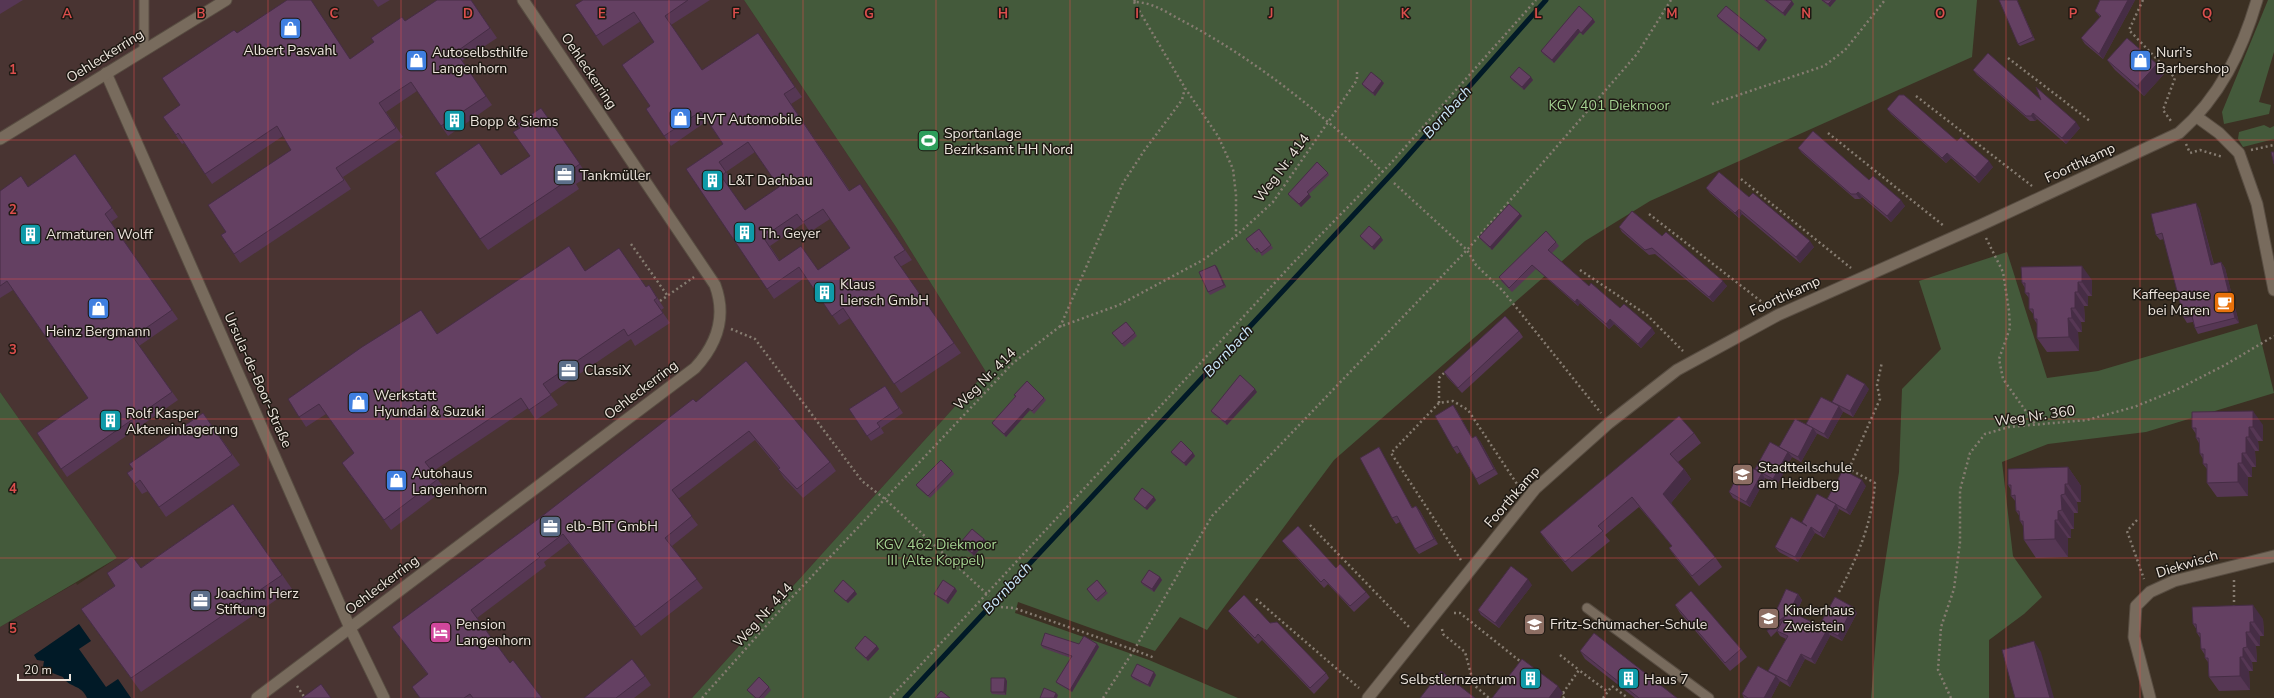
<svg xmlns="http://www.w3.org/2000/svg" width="2274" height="698" font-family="'Nunito Sans',sans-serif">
  <rect width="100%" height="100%" fill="#3c3023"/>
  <!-- commercial -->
  <path fill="#493432" d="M 0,0 L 744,0 L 896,227 L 986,372 L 692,698 L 0,698 L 0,627 L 76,583 L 77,585 L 117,558 L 0,392 Z"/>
  <!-- green -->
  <g fill="#445a3b">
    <path d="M 744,0 L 1977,0 L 1972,57 L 1650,201 L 1585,241 L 1334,460 L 1207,630 L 1180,617 L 1155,651 L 1018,602 L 1015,613 L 1149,660 L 1238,698 L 692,698 L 986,372 L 896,227 Z"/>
    <path d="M 2268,0 L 2274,0 L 2274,52 L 2259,102 L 2271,105 L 2269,114 L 2224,124 L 2222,112 Z"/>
    <path d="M 2264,125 L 2270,128 L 2274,126 L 2274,139 L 2243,147 L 2238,139 L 2239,132 Z"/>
    <path d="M 2007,252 L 2047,378 L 2098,371 L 2257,324 L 2274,393 L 2146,432 L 2048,444 L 2002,462 L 2013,556 L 2042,597 L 2024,614 L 1989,640 L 1989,698 L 1871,698 L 1879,602 L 1899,472 L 1902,389 L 1941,349 L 1919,281 Z"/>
    <path d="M 0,392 L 117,558 L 0,627 Z"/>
  </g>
  <!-- water -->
  <path fill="#011a27" d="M 79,624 L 91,641 L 79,649 L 106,687 L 118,679 L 131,698 L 87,698 C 81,684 69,688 63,677 L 47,671 L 43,667 L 44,661 L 37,660 L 34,655 Z"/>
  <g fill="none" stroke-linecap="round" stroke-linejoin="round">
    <!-- stream -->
    <path stroke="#011a27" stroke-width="5" d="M 905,698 L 1398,167 L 1546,0"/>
    <defs>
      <g id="service">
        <path d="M 144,49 L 144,0"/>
        <path d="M 1587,608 L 1709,698"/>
      </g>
      <g id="minor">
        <path d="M 106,73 L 350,628 L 384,698"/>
        <path d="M 2197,117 L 2219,133 L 2239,153 L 2257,204 L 2274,290"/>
        <path d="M 0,139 L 226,0"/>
        <path d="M 257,698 L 695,368 C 717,344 727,317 715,285 L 523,0"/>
        <path d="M 2150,698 L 2134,637 L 2136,606 L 2150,592 L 2174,581 L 2274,556"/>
      </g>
      <path id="tertiary" d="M 1368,698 L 1535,489 L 1609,423 L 1677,370 L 1778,315 L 1981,225 L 2179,133 C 2220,97 2242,51 2257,0"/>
    </defs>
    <!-- service casing -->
    <use href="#service" stroke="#584d42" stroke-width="11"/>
    <!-- minor casing -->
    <use href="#minor" stroke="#584d42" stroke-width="13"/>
    <!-- tertiary casing -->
    <use href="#tertiary" stroke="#584d42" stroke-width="13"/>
    <!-- path -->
    <g stroke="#867c71" stroke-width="2.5" stroke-dasharray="2 3" stroke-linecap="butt">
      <path d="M 1135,0 L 1134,2 C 1152,2 1166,12 1181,20 C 1257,60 1324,115 1385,174"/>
      <path d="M 2143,0 L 2129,30 L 2175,78 L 2163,110 L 2171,121"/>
      <path d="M 1134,2 L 1185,88 L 1218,136 L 1233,169 L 1236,195 L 1236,235"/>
      <path d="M 2008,58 L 2090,121"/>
      <path d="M 1916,96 L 2032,186"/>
      <path d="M 1712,104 L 1824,66 L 1845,50 L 1885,0"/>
      <path d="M 1828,133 L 1944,226"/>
      <path d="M 2186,144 L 2190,153 L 2200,150 L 2223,157"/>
      <path d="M 2251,150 L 2274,145"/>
      <path d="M 1741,179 L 1851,268"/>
      <path d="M 1394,183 L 1467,250 L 1476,265 L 1503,291 L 1601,413"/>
      <path d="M 1649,214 L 1767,306"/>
      <path d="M 1986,238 L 2003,272 L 2009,311 L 2010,328 L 1999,359 L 2003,379 L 2035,424"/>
      <path d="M 631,244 L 667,295"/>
      <path d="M 1580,270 L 1647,315 L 1683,351"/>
      <path d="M 660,301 L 694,277"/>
      <path d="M 1060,327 L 1123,183 L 1144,151 L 1182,100 L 1185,88"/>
      <path d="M 731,329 L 755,339 L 862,481 L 885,499 L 989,596"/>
      <path d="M 1439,403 L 1439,378 L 1446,371"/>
      <path d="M 2137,520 L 2127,531 L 2144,579"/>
      <path d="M 1310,525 L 1409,627"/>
      <path d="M 1461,560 L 1391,453 L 1439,403 L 1453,401 L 1468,410 L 1519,487"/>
      <path d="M 1839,592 C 1858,556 1872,523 1875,483 L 1849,469 L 1880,399 L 1877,385 L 1882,362"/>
      <path d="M 1256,599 L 1359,688"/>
      <path d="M 1001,607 L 1014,608 L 1134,650 L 1212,516 L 1467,250 L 1637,54 L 1671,0"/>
      <path d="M 2234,607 L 2234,580"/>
      <path d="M 1454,613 L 1460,613 L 1521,662 L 1520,664"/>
      <path d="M 1442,629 L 1443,634 L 1465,652 L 1474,685 L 1489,698"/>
      <path d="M 1560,655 L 1579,670"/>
      <path d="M 297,686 L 305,698"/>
      <path d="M 1563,693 L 1579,670 L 1608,692"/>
      <path d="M 702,698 L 782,608 L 1013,363 L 1059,327 L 1119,305 L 1203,260 L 1236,236 L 1273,202 L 1357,80 L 1357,69"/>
      <path d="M 890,698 L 1294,262 L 1391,163 L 1536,0"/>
      <path d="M 1103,698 L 1134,650 L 1155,658"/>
      <path d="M 1563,698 L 1565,696 L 1563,693"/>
      <path d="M 1603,698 L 1612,686 L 1628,698"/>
      <path d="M 1951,698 L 1938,670 L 1941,627 L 1954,589 L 1960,542 L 1960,490 L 1970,453 L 1985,434 L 2009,427 L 2087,420 L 2134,407 L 2176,390 L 2225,365 L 2274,336"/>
    </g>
    <!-- service -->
    <use href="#service" stroke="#786b5d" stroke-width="9"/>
    <!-- minor -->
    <use href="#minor" stroke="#786b5d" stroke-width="11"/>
    <!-- tertiary -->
    <use href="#tertiary" stroke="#786b5d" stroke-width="11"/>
  </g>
  <!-- wall -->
  <g fill="#563754" fill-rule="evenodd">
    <path d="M 0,0 L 23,0 L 0,14 Z"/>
    <path d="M 373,0 L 390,0 L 378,7 Z"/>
    <path d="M 471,0 L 497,38 L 462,61 L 492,105 L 448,136 L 417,91 L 386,112 L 403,137 L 343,177 L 351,189 L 240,263 L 221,235 L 226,232 L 291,150 L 283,136 L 212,184 L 184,143 L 182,144 L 163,117 L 180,105 L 237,33 L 350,59 L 405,21 Z"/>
    <path d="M 583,0 L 710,0 L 671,25 L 702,70 L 758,33 L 802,97 L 791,104 L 850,191 L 860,184 L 912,260 L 900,267 L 961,353 L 901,393 L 850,318 L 839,325 L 806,277 L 774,299 L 686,169 L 723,144 L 707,121 L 671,146 L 646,109 L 650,106 L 654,42 L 641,21 L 603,46 L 596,36 ZM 755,152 L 779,187 L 745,210 L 728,186 L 733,182 L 726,172 ZM 830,219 L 850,248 L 818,270 L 780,261 L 770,246 L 804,223 L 810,232 Z"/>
    <path d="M 1764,0 L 1790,0 L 1794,4 L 1785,16 Z"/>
    <path d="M 1821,0 L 1836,0 L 1830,7 Z"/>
    <path d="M 1999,0 L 2017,0 L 2035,40 L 2020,46 L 2018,44 Z"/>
    <path d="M 2100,0 L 2135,0 L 2103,59 L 2085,44 L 2081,38 L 2100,17 L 2095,11 Z"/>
    <path d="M 1717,16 L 1765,38 L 1767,40 L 1759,51 L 1719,19 Z"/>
    <path d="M 1593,19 L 1595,22 L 1583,35 L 1580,32 L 1554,63 L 1543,54 L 1541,51 Z"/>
    <path d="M 2107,60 L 2164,74 L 2144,96 L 2115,70 Z"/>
    <path d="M 1973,70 L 2041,100 L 2080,128 L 2066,144 L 2037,119 L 2035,121 L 2030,121 L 1977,75 Z"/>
    <path d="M 1510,77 L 1533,80 L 1524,90 L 1512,80 Z"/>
    <path d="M 1384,83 L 1375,96 L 1364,87 L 1362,84 Z"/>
    <path d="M 541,108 L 588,176 L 576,184 L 579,189 L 488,250 L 480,239 L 502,175 L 530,156 L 520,128 Z"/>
    <path d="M 1887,109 L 1993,167 L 1979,183 L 1951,158 L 1946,163 L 1891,114 Z"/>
    <path d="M 1798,148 L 1869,180 L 1905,206 L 1891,222 L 1862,197 L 1860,199 L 1855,199 L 1802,153 Z"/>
    <path d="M 75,154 L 118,217 L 111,222 L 178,319 L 139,346 L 178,400 L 67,477 L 37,433 L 88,398 L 13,290 L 0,298 L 0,191 L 28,187 Z"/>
    <path d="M 1328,173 L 1329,175 L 1309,194 L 1311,197 L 1301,207 L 1290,197 L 1288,194 Z"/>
    <path d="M 1706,188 L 1814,247 L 1800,263 L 1742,214 L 1739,218 L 1710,193 Z"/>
    <path d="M 2199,208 L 2214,264 L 2221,262 L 2225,268 L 2239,323 L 2198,334 L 2195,328 L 2193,322 L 2187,323 L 2184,318 L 2164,239 L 2160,240 L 2156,235 Z"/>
    <path d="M 1520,214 L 1522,216 L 1492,250 L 1481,240 L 1479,237 Z"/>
    <path d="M 1619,227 L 1662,236 L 1727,286 L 1713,302 L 1655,254 L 1649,255 L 1622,232 Z"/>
    <path d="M 1259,229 L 1273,248 L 1262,256 L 1259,251 L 1257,253 L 1246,239 Z"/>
    <path d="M 1360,236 L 1383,240 L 1374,250 L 1362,239 Z"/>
    <path d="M 1556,242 L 1559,246 L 1552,253 L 1589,286 L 1655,333 L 1641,348 L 1614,324 L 1609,329 L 1580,303 L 1578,306 L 1536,269 L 1512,292 L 1502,282 L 1499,277 Z"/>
    <path d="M 1215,265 L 1217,267 L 1226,287 L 1210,295 L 1208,292 Z"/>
    <path d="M 585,271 L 646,287 L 649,285 L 664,308 L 661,310 L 670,323 L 635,346 L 631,339 L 550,394 L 558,405 L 536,420 L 528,408 L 432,472 L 445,489 L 391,530 L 349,473 L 354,453 L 326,414 L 306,427 L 288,399 L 428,320 L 437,334 Z"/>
    <path d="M 2092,280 L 2092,296 L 2088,296 L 2088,306 L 2084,306 L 2085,322 L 2081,322 L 2082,332 L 2078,332 L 2079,351 L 2047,352 L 2037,338 L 2037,324 L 2034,319 L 2034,315 L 2029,309 L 2029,298 L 2025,293 L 2025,288 L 2022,283 Z"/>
    <path d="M 1519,331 L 1523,337 L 1462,393 L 1447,377 L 1444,372 Z"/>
    <path d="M 1112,333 L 1135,333 L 1137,336 L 1124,347 Z"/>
    <path d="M 885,386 L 903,413 L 881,428 L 884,433 L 871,441 L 849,409 Z"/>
    <path d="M 1869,389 L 1853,417 L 1842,411 L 1843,412 L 1828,439 L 1816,433 L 1817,434 L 1801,462 L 1792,457 L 1777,485 L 1765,478 L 1765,479 L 1750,507 L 1733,498 L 1729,492 L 1755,470 L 1780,447 L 1832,403 Z"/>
    <path d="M 1257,392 L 1227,425 L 1213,414 L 1211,411 Z"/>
    <path d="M 1014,395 L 1044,398 L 1046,400 L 1034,414 L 1030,410 L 1006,437 L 994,426 L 992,423 L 1016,397 Z"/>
    <path d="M 696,402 L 830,462 L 836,471 L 803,498 L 784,478 L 778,469 L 779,469 L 755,440 L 678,499 L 698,525 L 672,546 L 703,588 L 641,636 L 569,543 L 544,562 L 546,566 L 477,618 L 510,663 L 542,698 L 420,698 L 412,687 L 428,675 L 392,627 Z"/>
    <path d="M 1453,405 L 1457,411 L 1472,438 L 1480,441 L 1498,474 L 1479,485 L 1476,479 L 1460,452 L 1457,454 L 1453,448 Z"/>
    <path d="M 203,413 L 240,465 L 166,517 L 148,491 L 142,494 L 127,473 Z"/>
    <path d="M 2263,425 L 2263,441 L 2258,441 L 2259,451 L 2255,451 L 2256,467 L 2252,467 L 2252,477 L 2248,477 L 2248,496 L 2217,497 L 2207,483 L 2207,469 L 2203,464 L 2203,459 L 2200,454 L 2199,443 L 2196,438 L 2196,434 L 2192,428 Z"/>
    <path d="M 1694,433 L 1701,443 L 1678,462 L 1684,469 L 1691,479 L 1671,503 L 1715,557 L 1722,567 L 1699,586 L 1676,558 L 1669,548 L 1672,546 L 1639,507 L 1605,535 L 1610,541 L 1572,572 L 1547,542 L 1540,532 Z"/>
    <path d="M 1171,452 L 1193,453 L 1195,456 L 1186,466 L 1173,455 Z"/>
    <path d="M 1382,453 L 1412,508 L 1416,506 L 1420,511 L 1438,544 L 1419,554 L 1415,549 L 1400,522 L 1396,524 L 1392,518 Z"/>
    <path d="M 2068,467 L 2081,486 L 2081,502 L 2077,502 L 2078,513 L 2074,513 L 2074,529 L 2071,529 L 2071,538 L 2068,538 L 2068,557 L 2036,558 L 2024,540 L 2023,526 L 2020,521 L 2020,517 L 2016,511 L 2016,502 L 2011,496 L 2011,490 L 2008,485 Z"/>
    <path d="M 952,471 L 954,474 L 930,498 L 918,488 L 916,485 Z"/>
    <path d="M 1866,486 L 1850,515 L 1839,509 L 1839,510 L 1824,538 L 1815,533 L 1798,562 L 1779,552 L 1775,547 L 1802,522 L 1828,500 Z"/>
    <path d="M 1134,499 L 1156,500 L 1147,510 L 1136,501 Z"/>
    <path d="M 233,504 L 292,589 L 141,692 L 81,609 Z"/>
    <path d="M 984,539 L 986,541 L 974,556 L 962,546 L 960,543 Z"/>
    <path d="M 1282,541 L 1336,568 L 1366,592 L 1370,597 L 1354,612 L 1328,584 L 1324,588 L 1286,546 Z"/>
    <path d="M 1160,577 L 1162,580 L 1154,592 L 1143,585 L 1141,582 Z"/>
    <path d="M 1532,585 L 1499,628 L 1481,615 L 1478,610 Z"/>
    <path d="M 955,588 L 957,591 L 948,604 L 936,596 L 934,594 Z"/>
    <path d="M 1087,589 L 1106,591 L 1108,593 L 1098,602 Z"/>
    <path d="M 834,591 L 857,594 L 848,603 L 836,593 Z"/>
    <path d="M 1798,594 L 1802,600 L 1796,614 L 1820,627 L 1857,613 L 1842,641 L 1830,635 L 1830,636 L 1815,664 L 1805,659 L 1790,687 L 1780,681 L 1771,698 L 1744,698 L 1742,694 L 1769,672 L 1786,639 L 1780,636 L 1777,631 L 1771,637 L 1767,631 Z"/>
    <path d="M 1675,605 L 1741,649 L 1747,657 L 1730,671 L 1680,613 Z"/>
    <path d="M 1228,611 L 1270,623 L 1326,673 L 1329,678 L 1314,694 L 1262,640 L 1258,644 L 1232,616 Z"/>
    <path d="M 2263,619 L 2264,636 L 2260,636 L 2260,646 L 2256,646 L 2257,662 L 2252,662 L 2253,671 L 2249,671 L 2250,690 L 2219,691 L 2209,677 L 2208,662 L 2205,658 L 2205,655 L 2201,649 L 2201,639 L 2197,633 L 2197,630 L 2193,624 Z"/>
    <path d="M 1079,644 L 1097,644 L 1099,647 L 1072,692 L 1058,684 L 1056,682 L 1071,658 L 1043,648 L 1041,645 Z"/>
    <path d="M 877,646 L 879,649 L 868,661 L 857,651 L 855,648 Z"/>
    <path d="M 1580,651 L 1677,698 L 1635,698 L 1585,659 Z"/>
    <path d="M 1156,675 L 1150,687 L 1133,679 L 1131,676 Z"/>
    <path d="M 645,676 L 651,685 L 634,698 L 584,698 Z"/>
    <path d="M 1005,678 L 1007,681 L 1006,695 L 992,694 L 991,692 Z"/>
    <path d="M 769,687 L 771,690 L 764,698 L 755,698 L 747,690 Z"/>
  </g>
  <!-- shaded-wall -->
  <g fill="#462d45">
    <path d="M 1832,0 L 1836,0 L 1830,7 L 1828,4 Z"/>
    <path d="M 2017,0 L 2035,40 L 2033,37 Z"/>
    <path d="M 2128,0 L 2135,0 L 2103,59 L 2099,54 Z"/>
    <path d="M 1792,1 L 1794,4 L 1785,16 L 1783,13 Z"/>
    <path d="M 1593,19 L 1595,22 L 1583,35 L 1581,33 Z"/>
    <path d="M 1578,29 L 1580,32 L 1554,63 L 1552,60 Z"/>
    <path d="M 1765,38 L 1767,40 L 1759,51 L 1757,48 Z"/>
    <path d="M 2157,64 L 2164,74 L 2144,96 L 2137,86 Z"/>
    <path d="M 1531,77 L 1533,80 L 1524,90 L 1522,87 Z"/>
    <path d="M 1382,81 L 1384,83 L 1375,96 L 1373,93 Z"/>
    <path d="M 2033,113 L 2037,119 L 2035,121 L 2031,116 Z"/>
    <path d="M 2076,122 L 2080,128 L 2066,144 L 2062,138 Z"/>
    <path d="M 1947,153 L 1951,158 L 1946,163 L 1942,158 Z"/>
    <path d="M 1989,161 L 1993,167 L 1979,183 L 1975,177 Z"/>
    <path d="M 1858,192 L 1862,197 L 1860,199 L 1856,194 Z"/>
    <path d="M 1309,194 L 1311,197 L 1301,207 L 1299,204 Z"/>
    <path d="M 1901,200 L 1905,206 L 1891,222 L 1887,216 Z"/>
    <path d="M 2196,203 L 2199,208 L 2215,270 L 2211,265 Z"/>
    <path d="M 1739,209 L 1742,214 L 1739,218 L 1735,213 Z"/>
    <path d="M 1520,214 L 1522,216 L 1492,250 L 1490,247 Z"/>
    <path d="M 1381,237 L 1383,240 L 1374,250 L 1372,247 Z"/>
    <path d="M 1810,241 L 1814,247 L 1800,263 L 1796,257 Z"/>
    <path d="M 2221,262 L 2225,268 L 2239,323 L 2235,318 Z"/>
    <path d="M 1215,265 L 1217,267 L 1226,287 L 1224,285 Z"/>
    <path d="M 2082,266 L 2092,280 L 2092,296 L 2082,282 Z"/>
    <path d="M 1723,281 L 1727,286 L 1713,302 L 1709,297 Z"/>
    <path d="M 2078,282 L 2088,296 L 2088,306 L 2078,292 Z"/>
    <path d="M 2075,292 L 2084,306 L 2085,322 L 2075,308 Z"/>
    <path d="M 1577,299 L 1580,303 L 1578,306 L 1575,302 Z"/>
    <path d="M 2071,308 L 2081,322 L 2082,332 L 2072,318 Z"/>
    <path d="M 2068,318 L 2078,332 L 2079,351 L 2069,337 Z"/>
    <path d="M 1610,319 L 1614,324 L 1609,329 L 1606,324 Z"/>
    <path d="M 1652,328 L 1655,333 L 1641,348 L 1638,344 Z"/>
    <path d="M 1865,384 L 1869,389 L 1853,417 L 1850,411 Z"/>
    <path d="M 1255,389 L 1257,392 L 1227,425 L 1225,422 Z"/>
    <path d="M 1453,405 L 1457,411 L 1475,443 L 1472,438 Z"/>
    <path d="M 1839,406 L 1843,412 L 1828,439 L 1824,434 Z"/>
    <path d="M 1028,408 L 1030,410 L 1006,437 L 1004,434 Z"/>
    <path d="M 2253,411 L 2263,425 L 2263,441 L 2253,427 Z"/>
    <path d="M 2249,427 L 2258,441 L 2259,451 L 2249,437 Z"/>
    <path d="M 1813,428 L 1817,434 L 1801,462 L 1798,457 Z"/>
    <path d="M 1476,436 L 1480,441 L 1498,474 L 1494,469 Z"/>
    <path d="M 2246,437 L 2255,451 L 2256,467 L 2246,453 Z"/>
    <path d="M 1379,447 L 1382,453 L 1415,514 L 1412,508 Z"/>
    <path d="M 1788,452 L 1792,457 L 1777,485 L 1773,479 Z"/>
    <path d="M 1193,453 L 1195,456 L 1186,466 L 1184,463 Z"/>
    <path d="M 2242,453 L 2252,467 L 2252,477 L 2242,463 Z"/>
    <path d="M 2238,463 L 2248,477 L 2248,496 L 2238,482 Z"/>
    <path d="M 2068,467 L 2081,486 L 2081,502 L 2068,484 Z"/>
    <path d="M 1684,469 L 1691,479 L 1670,504 L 1663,494 Z"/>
    <path d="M 1762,473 L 1765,479 L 1750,507 L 1746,502 Z"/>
    <path d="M 1862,480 L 1866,486 L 1850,515 L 1846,510 Z"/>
    <path d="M 2065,484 L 2077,502 L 2078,513 L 2065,494 Z"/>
    <path d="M 2061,495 L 2074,513 L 2074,529 L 2062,510 Z"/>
    <path d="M 1154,497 L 1156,500 L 1147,510 L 1145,508 Z"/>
    <path d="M 1836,504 L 1839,510 L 1824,538 L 1820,533 Z"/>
    <path d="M 1416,506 L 1420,511 L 1438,544 L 1434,539 Z"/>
    <path d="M 2058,511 L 2071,529 L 2071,538 L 2058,520 Z"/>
    <path d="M 2055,520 L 2068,538 L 2068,557 L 2055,539 Z"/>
    <path d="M 1811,527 L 1815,533 L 1798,562 L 1795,557 Z"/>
    <path d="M 984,539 L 986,541 L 974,556 L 972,553 Z"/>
    <path d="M 1160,577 L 1162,580 L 1154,592 L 1152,589 Z"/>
    <path d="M 1528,579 L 1532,585 L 1499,628 L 1495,623 Z"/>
    <path d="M 955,588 L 957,591 L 948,604 L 946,601 Z"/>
    <path d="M 855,591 L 857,594 L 848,603 L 846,601 Z"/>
    <path d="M 1798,594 L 1802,600 L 1794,616 L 1790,611 Z"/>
    <path d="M 2253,605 L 2263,619 L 2264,636 L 2254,622 Z"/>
    <path d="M 1853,607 L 1857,613 L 1842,641 L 1838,636 Z"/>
    <path d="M 2250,622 L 2260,636 L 2260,646 L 2250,632 Z"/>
    <path d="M 1827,630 L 1830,636 L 1815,664 L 1811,659 Z"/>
    <path d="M 2246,632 L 2256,646 L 2257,662 L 2247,647 Z"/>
    <path d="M 2034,641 L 2041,652 L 2054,698 L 2050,698 Z"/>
    <path d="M 1097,644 L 1099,647 L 1072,692 L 1070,690 Z"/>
    <path d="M 877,646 L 879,649 L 868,661 L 866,658 Z"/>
    <path d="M 2243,648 L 2252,662 L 2253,671 L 2243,657 Z"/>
    <path d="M 1801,654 L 1805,659 L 1790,687 L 1787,681 Z"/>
    <path d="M 2240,657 L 2249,671 L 2250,690 L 2240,676 Z"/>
    <path d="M 1154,672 L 1156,675 L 1150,687 L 1148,685 Z"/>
    <path d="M 1776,676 L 1780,681 L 1771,698 L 1764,698 Z"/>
    <path d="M 1005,678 L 1007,681 L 1006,695 L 1004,692 Z"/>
    <path d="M 1558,686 L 1563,693 L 1560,698 L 1549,698 Z"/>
    <path d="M 1056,693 L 1058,695 L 1057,698 L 1054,698 Z"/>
  </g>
  <!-- building -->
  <g fill="#644062" stroke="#462d45" fill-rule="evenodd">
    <path d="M 287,0 L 311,0 L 350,59 L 374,42 L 371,38 L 402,17 L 405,21 L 437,0 L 471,0 L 490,28 L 456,52 L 486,96 L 441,126 L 411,82 L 379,103 L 396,128 L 336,168 L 344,180 L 234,254 L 221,235 L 226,232 L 208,205 L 291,150 L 277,126 L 205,174 L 178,133 L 176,135 L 163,117 L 180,105 L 162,78 L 234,30 L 237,33 Z"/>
    <path d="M 583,0 L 688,0 L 665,16 L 702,70 L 758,33 L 795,87 L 784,94 L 849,191 L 860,184 L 905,250 L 894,257 L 954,343 L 894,384 L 843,308 L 832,316 L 799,267 L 767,289 L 686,169 L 723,144 L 701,111 L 664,136 L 646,109 L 650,106 L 622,65 L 654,42 L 634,12 L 596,36 L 575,5 ZM 748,142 L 779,187 L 745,210 L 721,176 L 726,172 L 719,162 ZM 823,209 L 850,248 L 818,270 L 801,246 L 779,261 L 763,237 L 797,214 L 803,222 Z"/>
    <path d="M 1766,0 L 1790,0 L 1792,1 L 1783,13 Z"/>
    <path d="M 1822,0 L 1832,0 L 1828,4 Z"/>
    <path d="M 1999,0 L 2017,0 L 2033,37 L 2018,44 Z"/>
    <path d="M 2100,0 L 2128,0 L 2099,54 L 2081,38 L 2101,16 L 2095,11 Z"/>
    <path d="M 1579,6 L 1593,19 L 1581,33 L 1578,29 L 1552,60 L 1541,51 Z"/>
    <path d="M 1726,6 L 1765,38 L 1757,48 L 1717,16 Z"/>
    <path d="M 2127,38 L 2157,64 L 2137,86 L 2107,60 Z"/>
    <path d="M 1988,53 L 2041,100 L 2036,87 L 2076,122 L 2062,138 L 2033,113 L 2031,116 L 2026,116 L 1973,70 Z"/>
    <path d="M 1519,67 L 1531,77 L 1522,87 L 1510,77 Z"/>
    <path d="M 1371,72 L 1382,81 L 1373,93 L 1362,84 Z"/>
    <path d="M 1899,95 L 1904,95 L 1957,141 L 1961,137 L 1989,161 L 1975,177 L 1947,153 L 1942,158 L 1887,109 Z"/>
    <path d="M 541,108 L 580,164 L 568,172 L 571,178 L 480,239 L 435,173 L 479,143 L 501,175 L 530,156 L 513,132 L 520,128 L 517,124 Z"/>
    <path d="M 1813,131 L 1869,180 L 1873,176 L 1901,200 L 1887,216 L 1858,192 L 1856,194 L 1851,194 L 1798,148 Z"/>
    <path d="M 2271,152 L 2274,152 L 2274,164 Z"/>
    <path d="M 75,154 L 112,208 L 105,214 L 172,310 L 133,337 L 172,392 L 61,469 L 37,433 L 88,398 L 7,281 L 0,286 L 0,191 L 21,176 L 28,187 Z"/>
    <path d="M 1317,162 L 1328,173 L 1307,192 L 1309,194 L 1299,204 L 1288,194 Z"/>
    <path d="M 1719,172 L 1749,197 L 1753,193 L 1810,241 L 1796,257 L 1739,209 L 1735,213 L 1706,188 Z"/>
    <path d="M 2196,203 L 2211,265 L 2221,262 L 2235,318 L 2195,328 L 2192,316 L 2184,318 L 2162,233 L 2156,235 L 2151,214 Z"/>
    <path d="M 1509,204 L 1520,214 L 1490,247 L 1479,237 Z"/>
    <path d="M 1632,211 L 1662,236 L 1666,232 L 1723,281 L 1709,297 L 1652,248 L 1645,250 L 1619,227 Z"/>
    <path d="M 1369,226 L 1381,237 L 1372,247 L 1360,236 Z"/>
    <path d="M 1259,229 L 1271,245 L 1261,253 L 1257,248 L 1255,250 L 1246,239 Z"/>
    <path d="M 1546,231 L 1556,242 L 1548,250 L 1589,286 L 1591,283 L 1620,308 L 1624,304 L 1652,328 L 1638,344 L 1610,319 L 1606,324 L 1577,299 L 1575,302 L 1532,265 L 1509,288 L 1499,277 Z"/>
    <path d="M 569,246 L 585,271 L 619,248 L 646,287 L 649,285 L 657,298 L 654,300 L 663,313 L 628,336 L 624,329 L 543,384 L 551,395 L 529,410 L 521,398 L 425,462 L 438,479 L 384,520 L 342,463 L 354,453 L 319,404 L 299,417 L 288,399 L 362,347 L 421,310 L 437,334 Z"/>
    <path d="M 1215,265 L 1224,285 L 1208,292 L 1199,272 Z"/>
    <path d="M 2082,266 L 2082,282 L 2078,282 L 2078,292 L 2075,292 L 2075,308 L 2071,308 L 2072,318 L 2068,318 L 2069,337 L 2037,338 L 2037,319 L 2034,319 L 2033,309 L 2029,309 L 2029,293 L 2025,293 L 2025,283 L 2022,283 L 2021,267 Z"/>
    <path d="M 1505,316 L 1519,331 L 1458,388 L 1444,372 Z"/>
    <path d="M 1126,322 L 1135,333 L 1122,344 L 1112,333 Z"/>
    <path d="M 746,361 L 830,462 L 797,489 L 778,469 L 780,468 L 749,431 L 672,490 L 692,516 L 665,538 L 697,579 L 635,627 L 563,534 L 537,554 L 540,557 L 471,610 L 510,663 L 513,660 L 542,698 L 473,698 L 470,694 L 464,698 L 420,698 L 412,687 L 428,674 L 392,627 L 537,520 L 693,399 L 696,402 Z"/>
    <path d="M 1847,374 L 1865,384 L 1850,411 L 1832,402 Z"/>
    <path d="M 1240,375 L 1255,389 L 1225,422 L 1211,411 Z"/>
    <path d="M 1027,381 L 1044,398 L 1032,411 L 1028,408 L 1004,434 L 992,423 L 1016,396 L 1014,395 Z"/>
    <path d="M 885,386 L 899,408 L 877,423 L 880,427 L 867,436 L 849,409 Z"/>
    <path d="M 1821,397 L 1839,406 L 1824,434 L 1806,424 Z"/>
    <path d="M 1453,405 L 1472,438 L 1476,436 L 1494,469 L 1476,479 L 1457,446 L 1453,448 L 1435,416 Z"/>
    <path d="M 2253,411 L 2253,427 L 2249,427 L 2249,437 L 2246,437 L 2246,453 L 2242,453 L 2242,463 L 2238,463 L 2238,482 L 2207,483 L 2207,464 L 2203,464 L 2203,454 L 2200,454 L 2199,438 L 2196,438 L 2196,428 L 2192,428 L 2192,412 Z"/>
    <path d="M 203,413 L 232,455 L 159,507 L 140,480 L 135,484 L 127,473 L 133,469 L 129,464 Z"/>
    <path d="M 1679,416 L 1694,433 L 1670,454 L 1684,469 L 1663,494 L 1715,557 L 1692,576 L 1669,548 L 1672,546 L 1632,497 L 1598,526 L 1603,531 L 1565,562 L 1540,532 Z"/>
    <path d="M 1795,419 L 1813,428 L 1798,457 L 1779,447 Z"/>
    <path d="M 1181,441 L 1193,453 L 1184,463 L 1171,452 Z"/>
    <path d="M 1770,442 L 1788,452 L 1773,479 L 1755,469 Z"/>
    <path d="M 1379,447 L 1412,508 L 1416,506 L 1434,539 L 1415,549 L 1397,516 L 1392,518 L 1360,458 Z"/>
    <path d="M 941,460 L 952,471 L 928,496 L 916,485 Z"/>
    <path d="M 1744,464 L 1762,473 L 1746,502 L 1729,492 Z"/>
    <path d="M 2068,467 L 2068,484 L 2065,484 L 2065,494 L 2061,495 L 2062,510 L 2058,511 L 2058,520 L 2055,520 L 2055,539 L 2024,540 L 2023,521 L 2020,521 L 2019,511 L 2016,511 L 2015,495 L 2011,496 L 2011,485 L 2008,485 L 2008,469 Z"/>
    <path d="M 1843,470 L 1862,480 L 1846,510 L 1827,499 Z"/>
    <path d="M 1142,488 L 1154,497 L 1145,508 L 1134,499 Z"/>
    <path d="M 1817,494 L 1836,504 L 1820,533 L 1811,527 L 1795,557 L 1775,547 L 1791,517 L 1807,526 L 1802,522 Z"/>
    <path d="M 233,504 L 282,575 L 131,678 L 81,609 L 115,586 L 107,573 L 132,556 L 141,568 Z"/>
    <path d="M 1298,526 L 1336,568 L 1340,564 L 1366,592 L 1350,606 L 1324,579 L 1321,582 L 1282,541 Z"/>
    <path d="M 972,529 L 984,539 L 972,553 L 960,543 Z"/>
    <path d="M 1511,566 L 1528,579 L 1495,623 L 1478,610 Z"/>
    <path d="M 1149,570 L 1160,577 L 1152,589 L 1141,582 Z"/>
    <path d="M 843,580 L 855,591 L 846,601 L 834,591 Z"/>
    <path d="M 943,580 L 955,588 L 946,601 L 934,594 Z"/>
    <path d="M 1097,580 L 1106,591 L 1096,600 L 1087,589 Z"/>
    <path d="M 1786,589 L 1798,594 L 1790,611 L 1827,630 L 1811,659 L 1801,654 L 1787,681 L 1768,671 L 1788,636 L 1777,631 L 1785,616 L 1767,631 Z"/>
    <path d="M 1691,591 L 1741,649 L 1725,663 L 1675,605 Z"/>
    <path d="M 1244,595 L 1270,623 L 1277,622 L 1326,673 L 1310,688 L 1258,634 L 1255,638 L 1228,611 Z"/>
    <path d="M 1835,597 L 1853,607 L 1838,636 L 1819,626 Z"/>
    <path d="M 2253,605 L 2254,622 L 2250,622 L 2250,632 L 2246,632 L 2247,647 L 2243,648 L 2243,657 L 2240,657 L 2240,676 L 2209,677 L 2208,658 L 2205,658 L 2205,649 L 2201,649 L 2200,633 L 2197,633 L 2196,624 L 2193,624 L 2192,607 Z"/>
    <path d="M 1045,633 L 1079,644 L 1084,636 L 1097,644 L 1070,690 L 1056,682 L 1072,656 L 1041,645 Z"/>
    <path d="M 1594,633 L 1677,698 L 1639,698 L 1580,651 Z"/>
    <path d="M 865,636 L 877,646 L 866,658 L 855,648 Z"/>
    <path d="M 2034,641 L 2050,698 L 2015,698 L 2002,650 Z"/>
    <path d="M 632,659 L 645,676 L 616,698 L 584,698 Z"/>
    <path d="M 1522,659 L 1558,686 L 1549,698 L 1492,698 Z"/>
    <path d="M 1137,664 L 1154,672 L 1148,685 L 1131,676 Z"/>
    <path d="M 1758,666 L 1776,676 L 1764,698 L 1748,698 L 1742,694 Z"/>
    <path d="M 1441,671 L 1475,698 L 1420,698 Z"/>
    <path d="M 759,677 L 769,687 L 759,698 L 756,698 L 747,690 Z"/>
    <path d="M 991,678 L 1005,678 L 1004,692 L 991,692 Z"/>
    <path d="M 321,684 L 331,698 L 302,698 Z"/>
    <path d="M 1044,688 L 1056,693 L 1054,698 L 1040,698 Z"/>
    <path d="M 941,691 L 950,698 L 935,698 Z"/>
  </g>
  <!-- grid -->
  <path fill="none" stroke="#db4e4c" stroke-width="1" stroke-opacity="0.55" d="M 134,0 L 134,698M 268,0 L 268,698M 401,0 L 401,698M 535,0 L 535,698M 669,0 L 669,698M 803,0 L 803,698M 936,0 L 936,698M 1070,0 L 1070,698M 1204,0 L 1204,698M 1338,0 L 1338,698M 1471,0 L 1471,698M 1605,0 L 1605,698M 1739,0 L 1739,698M 1873,0 L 1873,698M 2006,0 L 2006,698M 2140,0 L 2140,698M 0,140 L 2274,140M 0,279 L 2274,279M 0,419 L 2274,419M 0,558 L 2274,558"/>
  <!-- icons -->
  <defs>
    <symbol id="shop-square" viewBox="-11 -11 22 22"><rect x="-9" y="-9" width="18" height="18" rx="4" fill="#3f7fe0" stroke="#1e1913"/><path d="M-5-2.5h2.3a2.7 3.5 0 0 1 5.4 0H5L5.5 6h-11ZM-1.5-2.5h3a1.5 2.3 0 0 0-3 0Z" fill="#fff"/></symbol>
    <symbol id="building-square" viewBox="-11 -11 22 22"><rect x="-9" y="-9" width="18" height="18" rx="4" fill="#0f9aa8" stroke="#1e1913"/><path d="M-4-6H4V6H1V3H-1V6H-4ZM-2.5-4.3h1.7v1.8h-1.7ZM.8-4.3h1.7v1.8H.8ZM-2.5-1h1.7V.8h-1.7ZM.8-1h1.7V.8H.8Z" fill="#fff"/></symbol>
    <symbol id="stadium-square" viewBox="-11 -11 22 22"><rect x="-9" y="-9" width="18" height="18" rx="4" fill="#2e9e5b" stroke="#1e1913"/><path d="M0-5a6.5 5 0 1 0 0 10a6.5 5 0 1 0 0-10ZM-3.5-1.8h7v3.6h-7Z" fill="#fff"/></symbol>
    <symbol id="office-square" viewBox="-11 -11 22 22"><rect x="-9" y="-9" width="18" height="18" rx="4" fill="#5c6f8a" stroke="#1e1913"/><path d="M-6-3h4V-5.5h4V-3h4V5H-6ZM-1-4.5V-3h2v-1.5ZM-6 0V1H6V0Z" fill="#fff"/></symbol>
    <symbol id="cafe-square" viewBox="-11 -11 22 22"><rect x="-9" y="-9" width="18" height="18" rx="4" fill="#e8710a" stroke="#1e1913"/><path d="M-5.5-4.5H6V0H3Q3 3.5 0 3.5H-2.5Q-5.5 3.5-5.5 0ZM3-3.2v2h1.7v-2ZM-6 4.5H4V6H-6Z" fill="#fff"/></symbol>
    <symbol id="school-square" viewBox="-11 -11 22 22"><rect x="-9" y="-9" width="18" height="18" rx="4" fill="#8d6e63" stroke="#1e1913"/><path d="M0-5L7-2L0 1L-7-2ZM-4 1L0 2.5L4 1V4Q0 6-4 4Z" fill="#fff"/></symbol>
    <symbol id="hotel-square" viewBox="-11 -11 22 22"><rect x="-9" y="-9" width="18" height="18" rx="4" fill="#d1479c" stroke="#1e1913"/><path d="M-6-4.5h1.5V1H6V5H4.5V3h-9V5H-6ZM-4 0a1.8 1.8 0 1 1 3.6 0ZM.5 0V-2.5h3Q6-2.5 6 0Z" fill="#fff"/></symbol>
  </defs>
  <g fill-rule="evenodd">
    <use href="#shop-square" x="278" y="16" width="25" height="25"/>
    <use href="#shop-square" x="404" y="48" width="25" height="25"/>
    <use href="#shop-square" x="2128" y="48" width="25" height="25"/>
    <use href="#shop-square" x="668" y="106" width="25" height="25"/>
    <use href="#building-square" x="442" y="108" width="25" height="25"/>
    <use href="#stadium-square" x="916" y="128" width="25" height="25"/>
    <use href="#office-square" x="552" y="162" width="25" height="25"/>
    <use href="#building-square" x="700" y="168" width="25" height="25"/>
    <use href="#building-square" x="732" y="220" width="25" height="25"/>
    <use href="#building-square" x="18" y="222" width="25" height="25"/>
    <use href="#building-square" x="812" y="280" width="25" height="25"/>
    <use href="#cafe-square" x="2212" y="290" width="25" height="25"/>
    <use href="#shop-square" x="86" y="296" width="25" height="25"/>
    <use href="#office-square" x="556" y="358" width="25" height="25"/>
    <use href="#shop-square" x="346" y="390" width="25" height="25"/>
    <use href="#building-square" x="98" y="408" width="25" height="25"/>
    <use href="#school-square" x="1730" y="462" width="25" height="25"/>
    <use href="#shop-square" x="384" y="468" width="25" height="25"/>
    <use href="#office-square" x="538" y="514" width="25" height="25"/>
    <use href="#office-square" x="188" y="588" width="25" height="25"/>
    <use href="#school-square" x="1756" y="606" width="25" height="25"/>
    <use href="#school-square" x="1522" y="612" width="25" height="25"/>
    <use href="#hotel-square" x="428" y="620" width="25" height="25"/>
    <use href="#building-square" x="1518" y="666" width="25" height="25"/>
    <use href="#building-square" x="1616" y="666" width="25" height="25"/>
  </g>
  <g text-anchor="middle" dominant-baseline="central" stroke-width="3" stroke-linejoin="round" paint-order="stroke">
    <!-- poi labels -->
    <g font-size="14" fill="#ede5dd" stroke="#1e1913" text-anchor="start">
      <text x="290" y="50" text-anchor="middle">Albert Pasvahl</text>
      <text x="432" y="52">Autoselbsthilfe<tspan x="432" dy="16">Langenhorn</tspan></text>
      <text x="2156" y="52">Nuri's<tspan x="2156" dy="16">Barbershop</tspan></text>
      <text x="696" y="119">HVT Automobile</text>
      <text x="470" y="121">Bopp &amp; Siems</text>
      <text x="944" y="133">Sportanlage<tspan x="944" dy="16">Bezirksamt HH Nord</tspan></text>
      <text x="580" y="175">Tankmüller</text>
      <text x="728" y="180">L&amp;T Dachbau</text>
      <text x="760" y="233">Th. Geyer</text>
      <text x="46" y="234">Armaturen Wolff</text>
      <text x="840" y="284">Klaus<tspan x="840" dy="16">Liersch GmbH</tspan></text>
      <text x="2210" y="294" text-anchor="end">Kaffeepause<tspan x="2210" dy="16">bei Maren</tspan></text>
      <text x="98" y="331" text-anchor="middle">Heinz Bergmann</text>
      <text x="584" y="370">ClassiX</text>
      <text x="374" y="395">Werkstatt<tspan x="374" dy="16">Hyundai &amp; Suzuki</tspan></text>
      <text x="126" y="413">Rolf Kasper<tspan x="126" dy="16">Akteneinlagerung</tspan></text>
      <text x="1758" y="467">Stadtteilschule<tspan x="1758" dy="16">am Heidberg</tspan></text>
      <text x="412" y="473">Autohaus<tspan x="412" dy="16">Langenhorn</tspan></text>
      <text x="566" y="526">elb-BIT GmbH</text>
      <text x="216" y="593">Joachim Herz<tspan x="216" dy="16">Stiftung</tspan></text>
      <text x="1784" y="610">Kinderhaus<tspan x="1784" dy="16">Zweistein</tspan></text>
      <text x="456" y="624">Pension<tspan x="456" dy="16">Langenhorn</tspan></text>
      <text x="1550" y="624">Fritz-Schumacher-Schule</text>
      <text x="1516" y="679" text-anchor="end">Selbstlernzentrum</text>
      <text x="1644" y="679">Haus 7</text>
    </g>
    <!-- street labels -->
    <g font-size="14" fill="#ede5dd" stroke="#1e1913">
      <text transform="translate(105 56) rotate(-32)">Oehleckerring</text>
      <text transform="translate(589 71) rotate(56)">Oehleckerring</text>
      <text transform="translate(2080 163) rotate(-25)">Foorthkamp</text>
      <text transform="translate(1282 168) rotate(-53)">Weg Nr. 414</text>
      <text transform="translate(1785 296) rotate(-25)">Foorthkamp</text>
      <text transform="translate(985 379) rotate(-45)">Weg Nr. 414</text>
      <text transform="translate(258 380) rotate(66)">Ursula-de-Boor-Straße</text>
      <text transform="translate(641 390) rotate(-37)">Oehleckerring</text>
      <text transform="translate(2035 416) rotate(-8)">Weg Nr. 360</text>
      <text transform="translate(1512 497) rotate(-49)">Foorthkamp</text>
      <text transform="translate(2187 564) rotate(-17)">Diekwisch</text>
      <text transform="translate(382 585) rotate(-37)">Oehleckerring</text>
      <text transform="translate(763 615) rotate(-48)">Weg Nr. 414</text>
    </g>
    <!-- park labels -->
    <g font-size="14" fill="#a4d291" stroke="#1e1913">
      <text x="1609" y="105">KGV 401 Diekmoor</text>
      <text x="936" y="544">KGV 462 Diekmoor<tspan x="936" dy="16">III (Alte Koppel)</tspan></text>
    </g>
    <!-- water labels -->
    <g font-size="15" font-style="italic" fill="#cae7fa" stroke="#1e1913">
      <text transform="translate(1447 112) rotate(-48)">Bornbach</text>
      <text transform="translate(1228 351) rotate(-47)">Bornbach</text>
      <text transform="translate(1007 588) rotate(-47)">Bornbach</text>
    </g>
  </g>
  <g font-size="13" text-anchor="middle" font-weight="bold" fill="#db4e4c" stroke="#1e1913" stroke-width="3" stroke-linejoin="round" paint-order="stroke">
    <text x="67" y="18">A</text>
    <text x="201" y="18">B</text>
    <text x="334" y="18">C</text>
    <text x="468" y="18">D</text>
    <text x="602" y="18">E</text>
    <text x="736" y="18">F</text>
    <text x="869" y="18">G</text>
    <text x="1003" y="18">H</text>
    <text x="1137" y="18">I</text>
    <text x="1271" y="18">J</text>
    <text x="1405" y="18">K</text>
    <text x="1538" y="18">L</text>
    <text x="1672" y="18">M</text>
    <text x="1806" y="18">N</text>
    <text x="1940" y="18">O</text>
    <text x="2073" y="18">P</text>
    <text x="2207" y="18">Q</text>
    <text x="13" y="74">1</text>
    <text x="13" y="214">2</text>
    <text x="13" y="354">3</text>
    <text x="13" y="493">4</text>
    <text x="13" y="633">5</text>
  </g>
  <!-- scale -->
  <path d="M18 674v6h52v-6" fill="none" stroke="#ede5dd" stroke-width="2"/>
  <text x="24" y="674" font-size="12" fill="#ede5dd" stroke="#1e1913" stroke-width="3" paint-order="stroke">20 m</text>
</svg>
